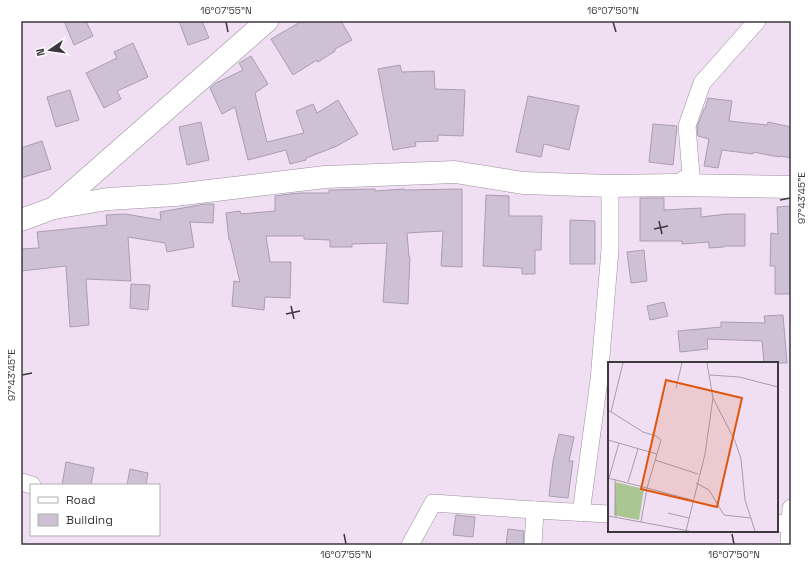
<svg xmlns="http://www.w3.org/2000/svg" width="812" height="566" font-family="'Space Grotesk',sans-serif">
  <rect width="100%" height="100%" fill="#f0dff2"/>
  <!-- building -->
  <g fill="#cec1d5" stroke="#aa9db0">
    <path d="M 64,21 L 86,21 L 93,36 L 74,45 Z"/>
    <path d="M 179,21 L 202,21 L 209,38 L 188,45 Z"/>
    <path d="M 302,21 L 341,21 L 352,40 L 335,49 L 335,51 L 318,62 L 317,60 L 293,75 L 271,39 Z"/>
    <path d="M 133,43 L 148,77 L 117,91 L 121,99 L 104,108 L 86,73 L 117,58 L 114,52 Z"/>
    <path d="M 251,56 L 268,84 L 255,93 L 267,142 L 304,133 L 296,111 L 313,104 L 317,113 L 338,100 L 358,134 L 337,146 L 306,158 L 306,160 L 290,164 L 286,150 L 248,160 L 235,107 L 222,114 L 210,88 L 216,83 L 243,70 L 239,63 Z"/>
    <path d="M 400,65 L 402,72 L 434,71 L 435,89 L 465,90 L 463,136 L 438,135 L 438,141 L 415,142 L 416,146 L 393,150 L 378,69 Z"/>
    <path d="M 70,90 L 79,120 L 56,127 L 47,97 Z"/>
    <path d="M 528,96 L 579,106 L 569,150 L 544,144 L 541,157 L 516,152 Z"/>
    <path d="M 708,98 L 732,101 L 729,121 L 767,125 L 768,122 L 791,127 L 791,158 L 780,156 L 779,157 L 753,152 L 753,154 L 722,150 L 718,168 L 704,166 L 709,139 L 698,136 L 697,127 L 704,109 L 705,109 Z"/>
    <path d="M 201,122 L 209,160 L 187,165 L 179,127 Z"/>
    <path d="M 653,124 L 677,126 L 673,165 L 649,162 Z"/>
    <path d="M 42,141 L 51,169 L 21,178 L 21,148 Z"/>
    <path d="M 375,189 L 375,191 L 404,189 L 404,190 L 462,189 L 462,267 L 441,266 L 443,231 L 407,233 L 409,257 L 410,257 L 408,304 L 383,302 L 387,243 L 352,244 L 352,247 L 330,247 L 330,240 L 304,239 L 304,236 L 266,236 L 270,262 L 291,262 L 290,298 L 265,297 L 264,310 L 232,306 L 234,281 L 240,282 L 230,240 L 229,240 L 226,213 L 240,211 L 241,214 L 275,211 L 275,196 L 299,193 L 329,193 L 329,190 Z"/>
    <path d="M 486,195 L 509,196 L 509,216 L 542,216 L 541,250 L 535,250 L 535,274 L 522,274 L 522,268 L 483,266 Z"/>
    <path d="M 640,198 L 664,198 L 664,210 L 701,208 L 701,217 L 727,214 L 745,214 L 745,246 L 724,246 L 724,247 L 709,248 L 709,242 L 682,244 L 682,241 L 640,241 Z"/>
    <path d="M 205,204 L 214,204 L 213,223 L 190,222 L 194,247 L 167,252 L 165,243 L 128,237 L 131,281 L 86,279 L 89,325 L 70,327 L 66,266 L 21,271 L 21,249 L 39,248 L 37,232 L 107,225 L 106,215 L 125,214 L 161,220 L 160,212 Z"/>
    <path d="M 791,206 L 791,294 L 775,294 L 775,266 L 770,266 L 771,233 L 778,234 L 777,207 Z"/>
    <path d="M 570,220 L 595,221 L 595,264 L 570,264 Z"/>
    <path d="M 644,250 L 647,281 L 631,283 L 627,252 Z"/>
    <path d="M 131,284 L 150,285 L 148,310 L 130,308 Z"/>
    <path d="M 664,302 L 668,316 L 650,320 L 647,306 Z"/>
    <path d="M 783,315 L 787,363 L 764,363 L 762,341 L 707,339 L 708,349 L 680,352 L 678,331 L 721,327 L 721,322 L 765,323 L 764,316 Z"/>
    <path d="M 559,434 L 574,437 L 569,461 L 573,461 L 568,498 L 549,496 L 553,461 Z"/>
    <path d="M 66,462 L 94,468 L 91,485 L 62,485 Z"/>
    <path d="M 130,469 L 148,473 L 146,485 L 127,485 Z"/>
    <path d="M 456,515 L 475,517 L 473,537 L 453,535 Z"/>
    <path d="M 508,529 L 524,531 L 523,545 L 506,545 Z"/>
  </g>
  <g fill="none" stroke-linecap="round" stroke-linejoin="round">
    <defs>
      <g id="street">
        <path d="M 675,185 L 691,175 L 687,126 L 702,83 L 757,21"/>
        <path d="M 21,482 L 32,485"/>
        <path d="M 581,513 L 599,380 L 610,250 L 610,186"/>
        <path d="M 777,523 L 790,524 L 791,508"/>
        <path d="M 410,545 L 433,503 L 535,510"/>
        <path d="M 533,545 L 535,510 L 609,514"/>
        <path d="M 789,545 L 790,524 L 791,524"/>
      </g>
      <g id="secondary">
        <path d="M 54,208 L 108,199 L 175,195 L 325,177 L 455,172 L 523,183 L 610,186 L 675,185 L 791,187"/>
        <path d="M 21,220 L 54,208 L 267,21"/>
      </g>
    </defs>
    <!-- street casing -->
    <use href="#street" stroke="#9e8fa0" stroke-width="18"/>
    <!-- secondary casing -->
    <use href="#secondary" stroke="#9e8fa0" stroke-width="23"/>
    <!-- street -->
    <use href="#street" stroke="#fff" stroke-width="17"/>
    <!-- secondary -->
    <use href="#secondary" stroke="#fff" stroke-width="22"/>
  </g>
  <!-- ticks -->
  <path fill="none" stroke="#3d373e" stroke-width="1.5" d="M 226,22 L 228,32M 613,22 L 616,32M 780,200 L 790,198M 659,221 L 662,234M 654,229 L 668,226M 291,306 L 294,319M 286,314 L 300,311M 22,375 L 32,373M 344,534 L 346,544M 732,534 L 734,544"/>
  <!-- overview -->
  <g transform="translate(608 362)">
    <rect width="170" height="170" fill="#f0dff2"/>
    <path d="M 7,120 L 36,127 L 31,158 L 6,153 Z" fill="#aac693"/>
    <path fill="none" stroke="#a89caa" stroke-width="1" d="M 99,1 L 105,36 L 127,79 L 133,97 L 137,138 L 147,169M 102,13 L 131,15 L 170,25M 68,26 L 74,1M 0,48 L 35,70 L 48,74 L 53,78 L 49,92M 3,50 L 15,1M 0,78 L 49,92 L 39,126 L 84,138M 47,98 L 90,112M 0,116 L 39,126 L 33,160 L 0,154M 1,116 L 11,81M 7,117 L 8,155M 20,120 L 30,87M 88,121 L 101,128 L 116,153 L 143,156M 60,151 L 81,156M 33,160 L 81,169M 78,169 L 97,92 L 105,36"/>
    <path fill="#df570e" fill-opacity="0.15" stroke="#df570e" stroke-width="2" d="M 58,18 L 134,36 L 109,145 L 33,127 Z"/>
    <rect width="170" height="170" fill="none" stroke="#3d373e" stroke-width="2"/>
  </g>
  <!-- border -->
  <rect width="812" height="566" fill="none" stroke="#ffffff" stroke-width="44"/>
  <!-- legend -->
  <rect x="30" y="484" width="130" height="52" fill="#ffffff" stroke="#b1afb2"/>
  <rect x="38" y="497" width="20" height="6" fill="#ffffff" stroke="#b1afb2"/>
  <text x="66" y="504" font-size="12" fill="#3d373e">Road</text>
  <rect x="38" y="514" width="20" height="12" fill="#cec1d5" stroke="#b1afb2"/>
  <text x="66" y="524" font-size="12" fill="#3d373e">Building</text>
  <!-- north arrow -->
  <g transform="translate(50 50) rotate(257)" stroke="#ffffff" stroke-width="3" paint-order="stroke">
  <path d="M0-3L7 15L0 10L-7 15Z" fill="#3d373e"/>
  <text y="-6" font-size="11" font-weight="bold" text-anchor="middle" fill="#3d373e">N</text>
  </g>
  <rect x="22" y="22" width="768" height="522" fill="none" stroke="#3d373e" stroke-width="1.5"/>
  <g font-size="10" text-anchor="middle" fill="#3d373e">
    <text x="226" y="14">16°07'55"N</text>
    <text x="613" y="14">16°07'50"N</text>
    <text transform="translate(801 198) rotate(-90)" y="4">97°43'45"E</text>
    <text transform="translate(11 375) rotate(-90)" y="4">97°43'45"E</text>
    <text x="346" y="558">16°07'55"N</text>
    <text x="734" y="558">16°07'50"N</text>
  </g>
</svg>
